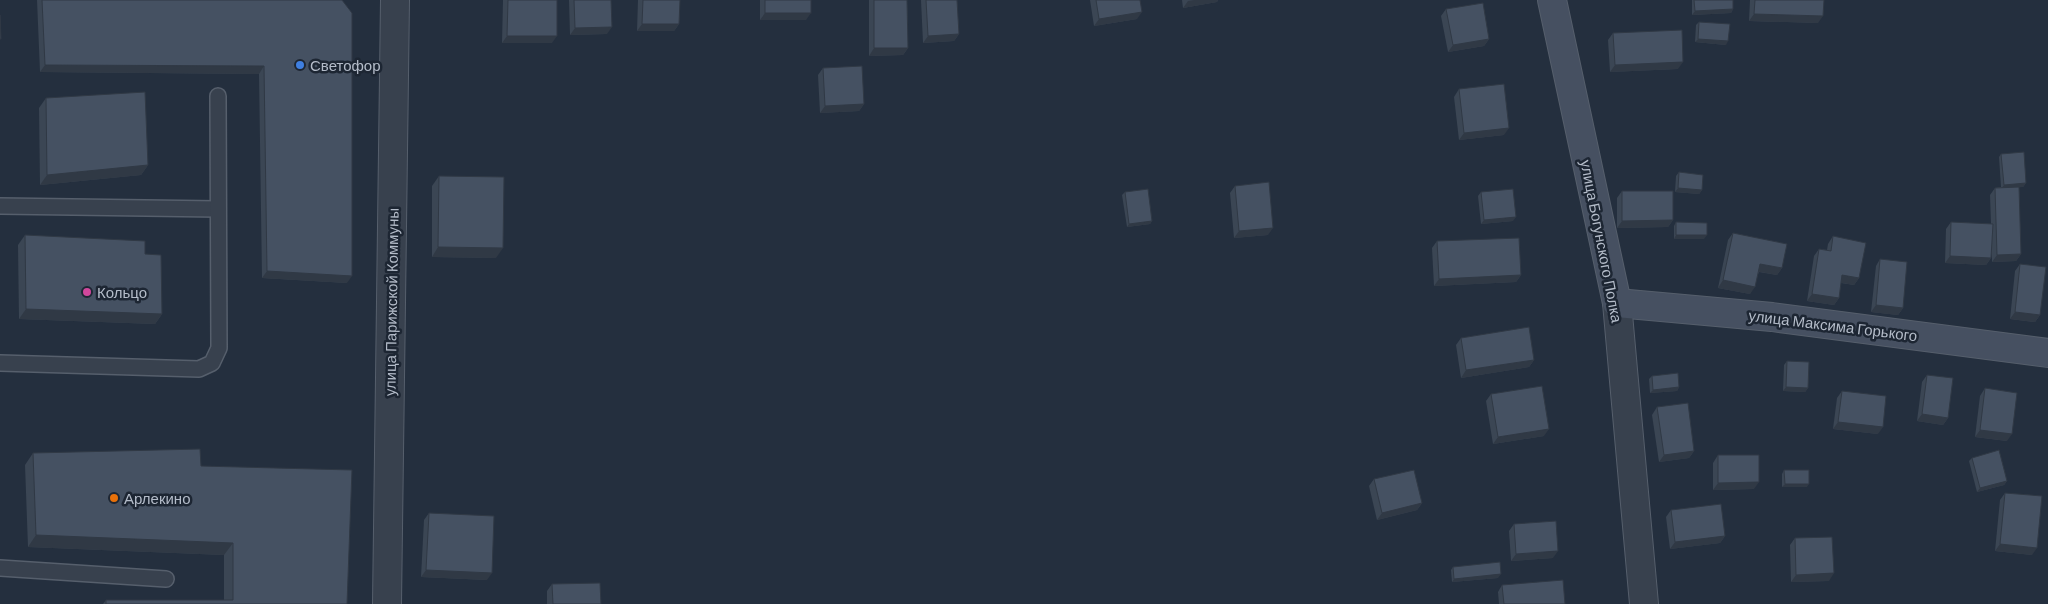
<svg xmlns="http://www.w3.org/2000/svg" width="2048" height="604" font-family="Barlow,sans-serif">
  <rect width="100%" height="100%" fill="#242f3e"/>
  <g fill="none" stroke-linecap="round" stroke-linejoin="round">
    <defs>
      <g id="service">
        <path d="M 0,206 L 218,209"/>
        <path d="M 0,363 L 199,369 L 212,363 L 219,348 L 218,96"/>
        <path d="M 0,568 L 166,579"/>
      </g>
      <g id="tertiary">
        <path d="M 1617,303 L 1644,604"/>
        <path d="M 387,604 L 395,0"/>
      </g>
      <path id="secondary" d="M 1552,0 L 1617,303 L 1772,317 L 2048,353"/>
    </defs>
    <!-- service casing -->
    <use href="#service" stroke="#565f6c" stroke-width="18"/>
    <!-- tertiary casing -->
    <use href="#tertiary" stroke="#565f6c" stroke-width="30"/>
    <!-- secondary casing -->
    <use href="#secondary" stroke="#565f6c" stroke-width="30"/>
    <!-- service -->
    <use href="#service" stroke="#38414e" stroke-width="15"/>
    <!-- tertiary -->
    <use href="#tertiary" stroke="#38414e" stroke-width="28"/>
    <!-- secondary -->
    <use href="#secondary" stroke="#465061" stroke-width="28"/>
  </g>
  <!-- wall -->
  <g fill="#3b4654">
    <path d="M 37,0 L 342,0 L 347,283 L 262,278 L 259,74 L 40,72 Z"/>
    <path d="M 503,0 L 557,0 L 552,43 L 502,43 Z"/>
    <path d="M 569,0 L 611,0 L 607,34 L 570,35 Z"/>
    <path d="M 638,0 L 680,0 L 679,24 L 674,31 L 637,31 Z"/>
    <path d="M 760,0 L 811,0 L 806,20 L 760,20 Z"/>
    <path d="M 869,0 L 907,0 L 908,48 L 903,55 L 869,56 Z"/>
    <path d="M 921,0 L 957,0 L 959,34 L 954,41 L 923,43 Z"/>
    <path d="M 1090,0 L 1140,0 L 1137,19 L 1094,26 Z"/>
    <path d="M 1182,0 L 1218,0 L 1217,2 L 1183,8 Z"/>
    <path d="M 1692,0 L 1733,0 L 1733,9 L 1731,13 L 1692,15 Z"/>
    <path d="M 1750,0 L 1824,0 L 1818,23 L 1749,21 Z"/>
    <path d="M 1446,9 L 1489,39 L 1484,46 L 1448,52 L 1441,16 Z"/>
    <path d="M 1699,22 L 1726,45 L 1695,42 L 1696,25 Z"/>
    <path d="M 1613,33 L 1678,69 L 1610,72 L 1608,40 Z"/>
    <path d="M 823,68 L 864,104 L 859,111 L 820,113 L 818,75 Z"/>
    <path d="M 1459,89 L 1504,135 L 1459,140 L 1454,97 Z"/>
    <path d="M 46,98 L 148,165 L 141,175 L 40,185 L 39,108 Z"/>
    <path d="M 2001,154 L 2026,183 L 2023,187 L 2019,187 L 2021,254 L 2016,261 L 1992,262 L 1992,252 L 1991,258 L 1986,265 L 1945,263 L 1946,229 L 1951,222 L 1991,224 L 1990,195 L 1995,188 L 2001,187 L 1999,157 Z"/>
    <path d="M 1679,172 L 1702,190 L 1699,194 L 1675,192 L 1676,176 Z"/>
    <path d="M 439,176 L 496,258 L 432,257 L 432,186 Z"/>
    <path d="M 1235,186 L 1268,235 L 1234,238 L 1230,193 Z"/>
    <path d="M 1622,191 L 1673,220 L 1668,227 L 1617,228 L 1617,198 Z"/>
    <path d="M 1125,192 L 1152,221 L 1150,224 L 1127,227 L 1122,195 Z"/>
    <path d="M 1481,192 L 1513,221 L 1481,224 L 1478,196 Z"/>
    <path d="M 1676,222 L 1704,239 L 1674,239 L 1674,226 Z"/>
    <path d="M 1733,233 L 1782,268 L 1777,275 L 1759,272 L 1750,294 L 1718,288 L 1728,240 Z"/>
    <path d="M 25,235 L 145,254 L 162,314 L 155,324 L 19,319 L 18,245 Z"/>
    <path d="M 1833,236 L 1859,278 L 1854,285 L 1841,283 L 1839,298 L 1834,305 L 1807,301 L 1814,256 L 1819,249 L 1827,250 L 1828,244 Z"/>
    <path d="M 1437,241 L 1521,275 L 1516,282 L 1434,286 L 1432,248 Z"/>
    <path d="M 1880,259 L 1903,308 L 1898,315 L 1871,312 L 1876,266 Z"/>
    <path d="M 2020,264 L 2040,315 L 2035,322 L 2010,319 L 2015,271 Z"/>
    <path d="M 1461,338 L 1534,360 L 1529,367 L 1461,378 L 1456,345 Z"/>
    <path d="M 1787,361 L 1808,388 L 1805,392 L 1783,391 L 1784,365 Z"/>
    <path d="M 1927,375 L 1948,418 L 1943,425 L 1917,421 L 1922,382 Z"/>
    <path d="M 1652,376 L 1679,387 L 1677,391 L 1650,393 L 1649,379 Z"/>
    <path d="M 1985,388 L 2007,441 L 1975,437 L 1980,396 Z"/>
    <path d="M 1842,391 L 1878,434 L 1833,429 L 1837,398 Z"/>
    <path d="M 1491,394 L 1544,436 L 1493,444 L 1486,401 Z"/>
    <path d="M 1657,407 L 1694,451 L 1689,458 L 1659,462 L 1652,415 Z"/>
    <path d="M 33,453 L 201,466 L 347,604 L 103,604 L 106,600 L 224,600 L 224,555 L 28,547 L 25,465 Z"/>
    <path d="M 1718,455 L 1754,489 L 1713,490 L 1713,463 Z"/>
    <path d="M 1972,458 L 2007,481 L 2004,485 L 1977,492 L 1969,461 Z"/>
    <path d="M 1784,470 L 1807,487 L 1782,487 L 1782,474 Z"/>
    <path d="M 1374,479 L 1422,503 L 1417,510 L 1377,520 L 1369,486 Z"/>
    <path d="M 2005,493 L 2032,555 L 1995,551 L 2000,500 Z"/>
    <path d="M 1671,510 L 1725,536 L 1720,543 L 1670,549 L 1666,517 Z"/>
    <path d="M 429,513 L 487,580 L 421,577 L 424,520 Z"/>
    <path d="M 1514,524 L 1553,558 L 1511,561 L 1509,531 Z"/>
    <path d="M 1795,538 L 1829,581 L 1791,582 L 1790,545 Z"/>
    <path d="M 1453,567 L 1498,578 L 1452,582 L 1451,570 Z"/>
    <path d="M 552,584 L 601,604 L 547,604 L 547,591 Z"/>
    <path d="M 1502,585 L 1565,604 L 1499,604 L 1498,592 Z"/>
  </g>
  <!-- shaded-wall -->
  <g fill="#303945">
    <path d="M 1194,0 L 1218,0 L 1217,2 L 1183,8 L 1188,1 Z"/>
    <path d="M 1733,9 L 1731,13 L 1692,15 L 1695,11 Z"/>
    <path d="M 1142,12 L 1137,19 L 1094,26 L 1099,19 Z"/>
    <path d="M 765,13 L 811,13 L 806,20 L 760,20 Z"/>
    <path d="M 1754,14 L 1823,16 L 1818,23 L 1749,21 Z"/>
    <path d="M 642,24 L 679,24 L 674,31 L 637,31 Z"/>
    <path d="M 612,27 L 607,34 L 570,35 L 575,28 Z"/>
    <path d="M 959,34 L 954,41 L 923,43 L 928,36 Z"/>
    <path d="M 507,36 L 557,36 L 552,43 L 502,43 Z"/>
    <path d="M 1489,39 L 1484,46 L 1448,52 L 1453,45 Z"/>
    <path d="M 1698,39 L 1728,41 L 1726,45 L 1695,42 Z"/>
    <path d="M 874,48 L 908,48 L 903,55 L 869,56 Z"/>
    <path d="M 1683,62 L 1678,69 L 1610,72 L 1615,65 Z"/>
    <path d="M 45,65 L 264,66 L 259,74 L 40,72 Z"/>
    <path d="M 864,104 L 859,111 L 820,113 L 825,106 Z"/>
    <path d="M 1509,128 L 1504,135 L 1459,140 L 1464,133 Z"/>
    <path d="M 148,165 L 141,175 L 40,185 L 47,175 Z"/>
    <path d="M 2026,183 L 2023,187 L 2001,189 L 2004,185 Z"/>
    <path d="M 1678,188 L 1702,190 L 1699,194 L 1675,192 Z"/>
    <path d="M 1516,217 L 1513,221 L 1481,224 L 1484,220 Z"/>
    <path d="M 1673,220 L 1668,227 L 1617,228 L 1622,221 Z"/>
    <path d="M 1152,221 L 1150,224 L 1127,227 L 1129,224 Z"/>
    <path d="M 1273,228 L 1268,235 L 1234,238 L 1239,231 Z"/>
    <path d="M 1676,235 L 1707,235 L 1704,239 L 1674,239 Z"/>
    <path d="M 438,247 L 503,248 L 496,258 L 432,257 Z"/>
    <path d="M 2021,254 L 2016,261 L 1992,262 L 1997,255 Z"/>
    <path d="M 1950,256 L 1991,258 L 1986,265 L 1945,263 Z"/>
    <path d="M 1760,264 L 1782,268 L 1777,275 L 1755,271 Z"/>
    <path d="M 267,271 L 352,276 L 347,283 L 262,278 Z"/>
    <path d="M 1521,275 L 1516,282 L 1434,286 L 1439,279 Z"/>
    <path d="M 1842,275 L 1859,278 L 1854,285 L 1837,282 Z"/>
    <path d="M 1723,280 L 1755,287 L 1750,294 L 1718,288 Z"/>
    <path d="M 1812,294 L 1839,298 L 1834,305 L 1807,301 Z"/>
    <path d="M 1876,305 L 1903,308 L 1898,315 L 1871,312 Z"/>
    <path d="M 26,309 L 162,314 L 155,324 L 19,319 Z"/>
    <path d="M 2015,312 L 2040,315 L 2035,322 L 2010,319 Z"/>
    <path d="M 1534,360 L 1529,367 L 1461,378 L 1466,370 Z"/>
    <path d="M 1679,387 L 1677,391 L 1650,393 L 1653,390 Z"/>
    <path d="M 1786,387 L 1808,388 L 1805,392 L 1783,391 Z"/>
    <path d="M 1922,414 L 1948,418 L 1943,425 L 1917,421 Z"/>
    <path d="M 1838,422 L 1883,427 L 1878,434 L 1833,429 Z"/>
    <path d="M 1549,429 L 1544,436 L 1493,444 L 1498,437 Z"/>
    <path d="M 1980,430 L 2012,434 L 2007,441 L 1975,437 Z"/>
    <path d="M 1694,451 L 1689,458 L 1659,462 L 1664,455 Z"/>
    <path d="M 2007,481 L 2004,485 L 1977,492 L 1980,488 Z"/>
    <path d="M 1759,482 L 1754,489 L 1713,490 L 1718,483 Z"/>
    <path d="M 1785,484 L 1809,484 L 1807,487 L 1782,487 Z"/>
    <path d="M 1422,503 L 1417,510 L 1377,520 L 1382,513 Z"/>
    <path d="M 36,535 L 233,543 L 224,555 L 28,547 Z"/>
    <path d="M 1725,536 L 1720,543 L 1670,549 L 1675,542 Z"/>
    <path d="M 2000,544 L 2037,548 L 2032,555 L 1995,551 Z"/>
    <path d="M 1558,551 L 1553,558 L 1511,561 L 1516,554 Z"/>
    <path d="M 426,570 L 492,573 L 487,580 L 421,577 Z"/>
    <path d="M 1834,573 L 1829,581 L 1791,582 L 1796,575 Z"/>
    <path d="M 1501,574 L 1498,578 L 1452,582 L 1454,579 Z"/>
  </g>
  <!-- building -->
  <g fill="#455162" stroke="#303945">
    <path d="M 42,0 L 342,0 L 352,13 L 352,276 L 267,271 L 264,66 L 45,65 Z"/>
    <path d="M 508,0 L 557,0 L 557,36 L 507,36 Z"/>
    <path d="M 574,0 L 611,0 L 612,27 L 575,28 Z"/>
    <path d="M 643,0 L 680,0 L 679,24 L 642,24 Z"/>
    <rect x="765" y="0" width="46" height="13"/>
    <path d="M 874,0 L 907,0 L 908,48 L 874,48 Z"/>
    <path d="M 926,0 L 957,0 L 959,34 L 928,36 Z"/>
    <path d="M 1096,0 L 1140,0 L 1142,12 L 1099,19 Z"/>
    <path d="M 1694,0 L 1733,0 L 1733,9 L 1695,11 Z"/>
    <path d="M 1755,0 L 1824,0 L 1823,16 L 1754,14 Z"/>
    <path d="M 1483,3 L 1489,39 L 1453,45 L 1446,9 Z"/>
    <path d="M 0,15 L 1,39 L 0,39 Z"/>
    <path d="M 1699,22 L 1730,24 L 1728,41 L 1698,39 Z"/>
    <path d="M 1682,30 L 1683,62 L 1615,65 L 1613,33 Z"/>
    <path d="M 862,66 L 864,104 L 825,106 L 823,68 Z"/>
    <path d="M 1504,84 L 1509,128 L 1464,133 L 1459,89 Z"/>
    <path d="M 145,92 L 148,165 L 47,175 L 46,98 Z"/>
    <path d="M 2024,152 L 2026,183 L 2004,185 L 2001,154 Z"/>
    <path d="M 1679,172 L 1703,175 L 1702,190 L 1678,188 Z"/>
    <path d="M 439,176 L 504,177 L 503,248 L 438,247 Z"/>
    <path d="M 1269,182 L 1273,228 L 1239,231 L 1235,186 Z"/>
    <path d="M 2019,187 L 2021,254 L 1997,255 L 1995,188 Z"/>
    <path d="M 1148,189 L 1152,221 L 1129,224 L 1125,192 Z"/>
    <path d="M 1513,189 L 1516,217 L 1484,220 L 1481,192 Z"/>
    <path d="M 1622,191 L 1673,191 L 1673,220 L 1622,221 Z"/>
    <path d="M 1676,222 L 1707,223 L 1707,235 L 1676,235 Z"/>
    <path d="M 1951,222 L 1993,224 L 1991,258 L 1950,256 Z"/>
    <path d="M 1733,233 L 1787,244 L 1782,268 L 1760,264 L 1755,287 L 1723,280 Z"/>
    <path d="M 25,235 L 145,241 L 145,254 L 161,255 L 162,314 L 26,309 Z"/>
    <path d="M 1833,236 L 1866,243 L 1859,278 L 1842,275 L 1839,298 L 1812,294 L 1819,249 L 1831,251 Z"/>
    <path d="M 1519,238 L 1521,275 L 1439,279 L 1437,241 Z"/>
    <path d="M 1880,259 L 1907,262 L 1903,308 L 1876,305 Z"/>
    <path d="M 2020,264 L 2046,267 L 2040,315 L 2015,312 Z"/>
    <path d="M 1529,327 L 1534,360 L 1466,370 L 1461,338 Z"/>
    <path d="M 1787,361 L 1809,362 L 1808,388 L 1786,387 Z"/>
    <path d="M 1678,373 L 1679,387 L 1653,390 L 1652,376 Z"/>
    <path d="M 1927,375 L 1953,378 L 1948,418 L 1922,414 Z"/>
    <path d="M 1542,386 L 1549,429 L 1498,437 L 1491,394 Z"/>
    <path d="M 1985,388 L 2017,393 L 2012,434 L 1980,430 Z"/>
    <path d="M 1842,391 L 1886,396 L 1883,427 L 1838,422 Z"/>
    <path d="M 1688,403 L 1694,451 L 1664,455 L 1657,407 Z"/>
    <path d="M 200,449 L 201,466 L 352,470 L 347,604 L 106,604 L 106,600 L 233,600 L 233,543 L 36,535 L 33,453 Z"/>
    <path d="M 1999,450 L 2007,481 L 1980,488 L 1972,458 Z"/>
    <path d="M 1718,455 L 1759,455 L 1759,482 L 1718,483 Z"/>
    <path d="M 1414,470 L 1422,503 L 1382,513 L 1374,479 Z"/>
    <path d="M 1784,470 L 1809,470 L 1809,484 L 1785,484 Z"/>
    <path d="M 2005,493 L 2042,496 L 2037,548 L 2000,544 Z"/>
    <path d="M 1721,504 L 1725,536 L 1675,542 L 1671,510 Z"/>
    <path d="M 429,513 L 494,516 L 492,573 L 426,570 Z"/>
    <path d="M 1556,521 L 1558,551 L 1516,554 L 1514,524 Z"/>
    <path d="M 1832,537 L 1834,573 L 1796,575 L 1795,538 Z"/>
    <path d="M 1500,562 L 1501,574 L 1454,579 L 1453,567 Z"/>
    <path d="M 1563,580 L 1565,604 L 1504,604 L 1502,585 Z"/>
    <path d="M 600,583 L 601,604 L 553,604 L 552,584 Z"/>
  </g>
  <!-- markers -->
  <circle fill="#3f7fe0" stroke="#1d2633" stroke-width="2" cx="300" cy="65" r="5"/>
  <circle fill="#d1479c" stroke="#1d2633" stroke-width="2" cx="87" cy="292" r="5"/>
  <circle fill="#e8710a" stroke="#1d2633" stroke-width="2" cx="114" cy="498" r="5"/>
  <g text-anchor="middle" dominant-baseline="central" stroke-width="5" stroke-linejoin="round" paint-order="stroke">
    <!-- poi labels -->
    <g font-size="15" fill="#b4bcc9" stroke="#1d2633" text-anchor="start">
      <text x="310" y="65">Светофор</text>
      <text x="97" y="292">Кольцо</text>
      <text x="124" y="498">Арлекино</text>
    </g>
    <!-- street labels -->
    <g font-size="15" fill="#b4bcc9" stroke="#1d2633">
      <text transform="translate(1602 241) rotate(79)">улица Богунского Полка</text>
      <text transform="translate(391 302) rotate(-89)">улица Парижской Коммуны</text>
      <text transform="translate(1833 325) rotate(7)">улица Максима Горького</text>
    </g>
  </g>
</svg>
